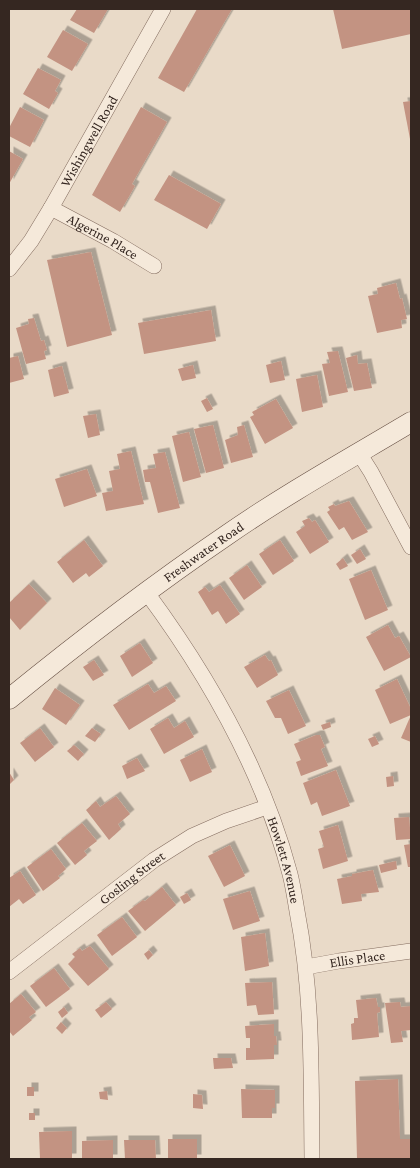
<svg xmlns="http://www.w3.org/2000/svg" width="420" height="1168" font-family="'Crimson Pro',serif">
  <defs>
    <filter id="shadow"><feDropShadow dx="4.5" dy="-4.5" stdDeviation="0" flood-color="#0004"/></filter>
  </defs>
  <rect width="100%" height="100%" fill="#e9dac8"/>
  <!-- building -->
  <g fill="#c39382" filter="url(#shadow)">
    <path d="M 77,9 L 108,9 L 94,33 L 70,20 Z"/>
    <path d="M 197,9 L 232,9 L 184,92 L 158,78 Z"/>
    <path d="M 333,9 L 411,9 L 411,34 L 342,49 Z"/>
    <path d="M 63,30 L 88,44 L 72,71 L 47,57 Z"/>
    <path d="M 38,68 L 61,80 L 55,91 L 58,93 L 49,109 L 23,94 Z"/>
    <path d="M 411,101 L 411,139 L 410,139 L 403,102 Z"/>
    <path d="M 20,107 L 44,120 L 30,147 L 9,136 L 9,128 Z"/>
    <path d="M 141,107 L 167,122 L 132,184 L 135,186 L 120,212 L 92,195 Z"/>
    <path d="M 9,151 L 23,159 L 9,184 Z"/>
    <path d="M 169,175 L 221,204 L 207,229 L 154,200 Z"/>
    <path d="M 91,252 L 112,335 L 67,347 L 47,260 Z"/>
    <path d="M 396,283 L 400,299 L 402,298 L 407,319 L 401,320 L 402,328 L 377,333 L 368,296 L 378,294 L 377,288 Z"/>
    <path d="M 211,310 L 216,341 L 144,354 L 138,323 Z"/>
    <path d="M 34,318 L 41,341 L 44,340 L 47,350 L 44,351 L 46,359 L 26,364 L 16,328 L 29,324 L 28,319 Z"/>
    <path d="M 338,351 L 348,392 L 329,396 L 322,364 L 330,363 L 327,352 Z"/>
    <path d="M 357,355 L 358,364 L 367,363 L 372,388 L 354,391 L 346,358 Z"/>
    <path d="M 18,356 L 24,379 L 9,383 L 9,358 Z"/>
    <path d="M 281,361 L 285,380 L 270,383 L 266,365 Z"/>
    <path d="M 193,365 L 196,378 L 182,381 L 178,369 Z"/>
    <path d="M 62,366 L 69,393 L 54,397 L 48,370 Z"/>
    <path d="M 317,375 L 323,407 L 302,412 L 296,379 Z"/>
    <path d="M 207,398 L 213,409 L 207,412 L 201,401 Z"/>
    <path d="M 276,399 L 293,428 L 265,444 L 250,417 L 254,415 L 252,412 Z"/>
    <path d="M 96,414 L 100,435 L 88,438 L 83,416 Z"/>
    <path d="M 213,425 L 224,468 L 206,473 L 194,429 Z"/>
    <path d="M 244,425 L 253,457 L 231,463 L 225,440 L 238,435 L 237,427 Z"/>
    <path d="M 189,432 L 201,477 L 183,482 L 172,436 Z"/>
    <path d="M 131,451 L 144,504 L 106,511 L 102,493 L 113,491 L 109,471 L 120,469 L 117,454 Z"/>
    <path d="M 165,452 L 180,508 L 158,513 L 150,482 L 145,482 L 143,470 L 156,468 L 153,454 Z"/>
    <path d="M 87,469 L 97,496 L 64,507 L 55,479 Z"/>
    <path d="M 349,501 L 368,532 L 352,540 L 344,527 L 339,530 L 327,512 L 330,510 L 328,507 L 334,504 L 335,506 Z"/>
    <path d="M 309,518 L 312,522 L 315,520 L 329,542 L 310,554 L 296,532 L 305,526 L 302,521 Z"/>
    <path d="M 84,540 L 103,566 L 89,577 L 86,573 L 73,583 L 57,562 Z"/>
    <path d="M 280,540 L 294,561 L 273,575 L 259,554 Z"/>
    <path d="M 360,549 L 366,559 L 357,564 L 351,555 Z"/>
    <path d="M 343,558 L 348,566 L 340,570 L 336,564 Z"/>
    <path d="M 247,565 L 262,587 L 244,600 L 229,578 Z"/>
    <path d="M 371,570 L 388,610 L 365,620 L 349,579 Z"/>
    <path d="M 29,584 L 47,603 L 20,630 L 9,617 L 9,603 Z"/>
    <path d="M 220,585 L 240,614 L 226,624 L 218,611 L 212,615 L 198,592 L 205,587 L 209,592 Z"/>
    <path d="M 388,625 L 395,638 L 399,636 L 411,657 L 384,671 L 366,637 Z"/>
    <path d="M 140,643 L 153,663 L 132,677 L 120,656 Z"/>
    <path d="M 265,655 L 269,661 L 271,660 L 278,675 L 257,688 L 244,667 Z"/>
    <path d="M 94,660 L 104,675 L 93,681 L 83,667 Z"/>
    <path d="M 397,679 L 411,709 L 411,715 L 390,724 L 375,690 Z"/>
    <path d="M 148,684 L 154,693 L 166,686 L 176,701 L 129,730 L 113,705 Z"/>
    <path d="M 55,688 L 80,705 L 66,725 L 42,709 Z"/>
    <path d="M 289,690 L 306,726 L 288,734 L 281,718 L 275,718 L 266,701 Z"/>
    <path d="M 411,715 L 411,742 L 401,738 Z"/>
    <path d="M 168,718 L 174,728 L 185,721 L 194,737 L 164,754 L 150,729 Z"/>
    <path d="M 330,722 L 331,727 L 323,730 L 321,725 Z"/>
    <path d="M 40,728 L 54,747 L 35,762 L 20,743 Z"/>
    <path d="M 92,728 L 101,734 L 95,742 L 85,736 Z"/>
    <path d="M 316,735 L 320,735 L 325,747 L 321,749 L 328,766 L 301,776 L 296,762 L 301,760 L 294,744 Z"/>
    <path d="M 375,736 L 379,744 L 372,747 L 368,739 Z"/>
    <path d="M 74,745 L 84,754 L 78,761 L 67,751 Z"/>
    <path d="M 202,749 L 212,772 L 190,782 L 180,760 Z"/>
    <path d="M 137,758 L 145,771 L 127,779 L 122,766 Z"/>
    <path d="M 336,770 L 350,806 L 322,816 L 317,802 L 311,805 L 303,783 Z"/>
    <path d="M 9,772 L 14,780 L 9,785 Z"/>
    <path d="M 393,776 L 394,786 L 387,787 L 386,777 Z"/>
    <path d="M 116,796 L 130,814 L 118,824 L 121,829 L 109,840 L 86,810 L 96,801 L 100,807 Z"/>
    <path d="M 409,817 L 411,839 L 396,840 L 394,818 Z"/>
    <path d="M 82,823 L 97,841 L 84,851 L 87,855 L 75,865 L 57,843 Z"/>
    <path d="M 338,825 L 348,861 L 323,869 L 318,849 L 324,847 L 319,831 Z"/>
    <path d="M 411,844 L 411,867 L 408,867 L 404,845 Z"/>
    <path d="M 230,845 L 245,876 L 224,887 L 208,856 Z"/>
    <path d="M 51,849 L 66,869 L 58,876 L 60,878 L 43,891 L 27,867 Z"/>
    <path d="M 396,861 L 397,869 L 381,873 L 379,865 Z"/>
    <path d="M 373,870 L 379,892 L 361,894 L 362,901 L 342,904 L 337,879 L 352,876 L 352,874 Z"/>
    <path d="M 20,871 L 36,895 L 23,904 L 19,899 L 9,907 L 9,878 Z"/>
    <path d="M 162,887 L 176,905 L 145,931 L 128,911 L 143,900 L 145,901 Z"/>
    <path d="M 250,891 L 260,921 L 233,930 L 223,899 Z"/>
    <path d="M 187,893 L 191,900 L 184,904 L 180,897 Z"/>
    <path d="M 122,917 L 137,937 L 112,956 L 97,935 Z"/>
    <path d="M 265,933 L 269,966 L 245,971 L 241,937 Z"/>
    <path d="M 90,946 L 109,969 L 88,986 L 68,964 L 75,957 L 72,954 L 80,948 L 82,951 Z"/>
    <path d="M 149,950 L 153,955 L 148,960 L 144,954 Z"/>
    <path d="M 54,968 L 70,989 L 46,1007 L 30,986 Z"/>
    <path d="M 272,982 L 274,1014 L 258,1015 L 256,1005 L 247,1006 L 245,983 Z"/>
    <path d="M 21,994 L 36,1012 L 29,1017 L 32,1020 L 13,1036 L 9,1031 L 9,1004 Z"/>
    <path d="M 376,998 L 378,1007 L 380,1007 L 380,1012 L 377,1013 L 379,1037 L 352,1040 L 351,1024 L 354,1023 L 354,1018 L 358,1018 L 356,1000 Z"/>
    <path d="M 106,1002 L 112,1009 L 101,1018 L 95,1010 Z"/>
    <path d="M 400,1002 L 401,1007 L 411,1006 L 411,1030 L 401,1031 L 403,1042 L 391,1043 L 385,1003 Z"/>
    <path d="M 64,1007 L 68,1013 L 62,1018 L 58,1012 Z"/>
    <path d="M 61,1022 L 67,1028 L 62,1034 L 56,1028 Z"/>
    <path d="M 274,1024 L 274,1036 L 276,1036 L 277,1045 L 274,1045 L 274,1059 L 246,1060 L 246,1048 L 250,1048 L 250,1038 L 246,1038 L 245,1026 Z"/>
    <path d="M 213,1058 L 231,1058 L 233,1068 L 214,1069 Z"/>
    <path d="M 398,1079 L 400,1139 L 411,1139 L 411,1159 L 357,1159 L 355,1081 Z"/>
    <rect x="27" y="1087" width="7" height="9"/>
    <path d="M 241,1089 L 275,1090 L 275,1108 L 272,1108 L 272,1118 L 242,1118 Z"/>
    <path d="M 107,1091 L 108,1100 L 100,1099 L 99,1092 Z"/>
    <path d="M 193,1094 L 202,1095 L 203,1109 L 193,1108 Z"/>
    <rect x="29" y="1113" width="6" height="7"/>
    <path d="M 72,1131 L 72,1158 L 40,1159 L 39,1132 Z"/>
    <rect x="168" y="1139" width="29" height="20"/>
    <path d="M 113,1140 L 113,1159 L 82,1159 L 82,1141 Z"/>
    <path d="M 124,1140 L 155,1140 L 156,1159 L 125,1159 Z"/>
  </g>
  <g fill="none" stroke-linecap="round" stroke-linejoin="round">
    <defs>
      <g id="minor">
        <path id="s1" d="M 51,208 L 113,241 L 154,266"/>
        <path id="s2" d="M 9,269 L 31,241 L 51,208 L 163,9"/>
        <path d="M 359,453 L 371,472 L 411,547"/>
        <path id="s3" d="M 147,593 C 209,677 263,772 290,874 C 293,886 295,899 297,911 C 313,993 311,1076 312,1159"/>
        <path id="s4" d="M 306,967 L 339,961 L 411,951"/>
        <path id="s5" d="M 9,972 L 154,860 L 192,836 L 226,821 L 267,807"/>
      </g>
      <g id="secondary">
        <path id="s6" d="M 9,699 C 79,642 152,586 227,535 C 286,494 349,459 411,422"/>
      </g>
    </defs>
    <!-- minor casing -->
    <use href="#minor" stroke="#836c5f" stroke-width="16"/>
    <!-- secondary casing -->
    <use href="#secondary" stroke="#654e42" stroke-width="21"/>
    <!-- minor -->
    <use href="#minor" stroke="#f5e9da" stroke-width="15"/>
    <!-- secondary -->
    <use href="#secondary" stroke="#f5e9da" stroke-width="20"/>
  </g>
  <g text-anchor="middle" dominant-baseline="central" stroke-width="4.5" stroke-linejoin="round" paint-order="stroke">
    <!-- street labels -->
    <g font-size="14" fill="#352721" stroke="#f2e5d6">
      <text stroke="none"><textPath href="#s2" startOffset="151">Wishingwell Road</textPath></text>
      <text stroke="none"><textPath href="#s1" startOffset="59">Algerine Place</textPath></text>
      <text stroke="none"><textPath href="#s6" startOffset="244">Freshwater Road</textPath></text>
      <text stroke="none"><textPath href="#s3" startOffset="302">Howlett Avenue</textPath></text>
      <text stroke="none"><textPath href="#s5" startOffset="155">Gosling Street</textPath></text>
      <text stroke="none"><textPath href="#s4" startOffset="52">Ellis Place</textPath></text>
    </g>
  </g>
  <!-- border -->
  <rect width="420" height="1168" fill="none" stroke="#352721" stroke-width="20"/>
</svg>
